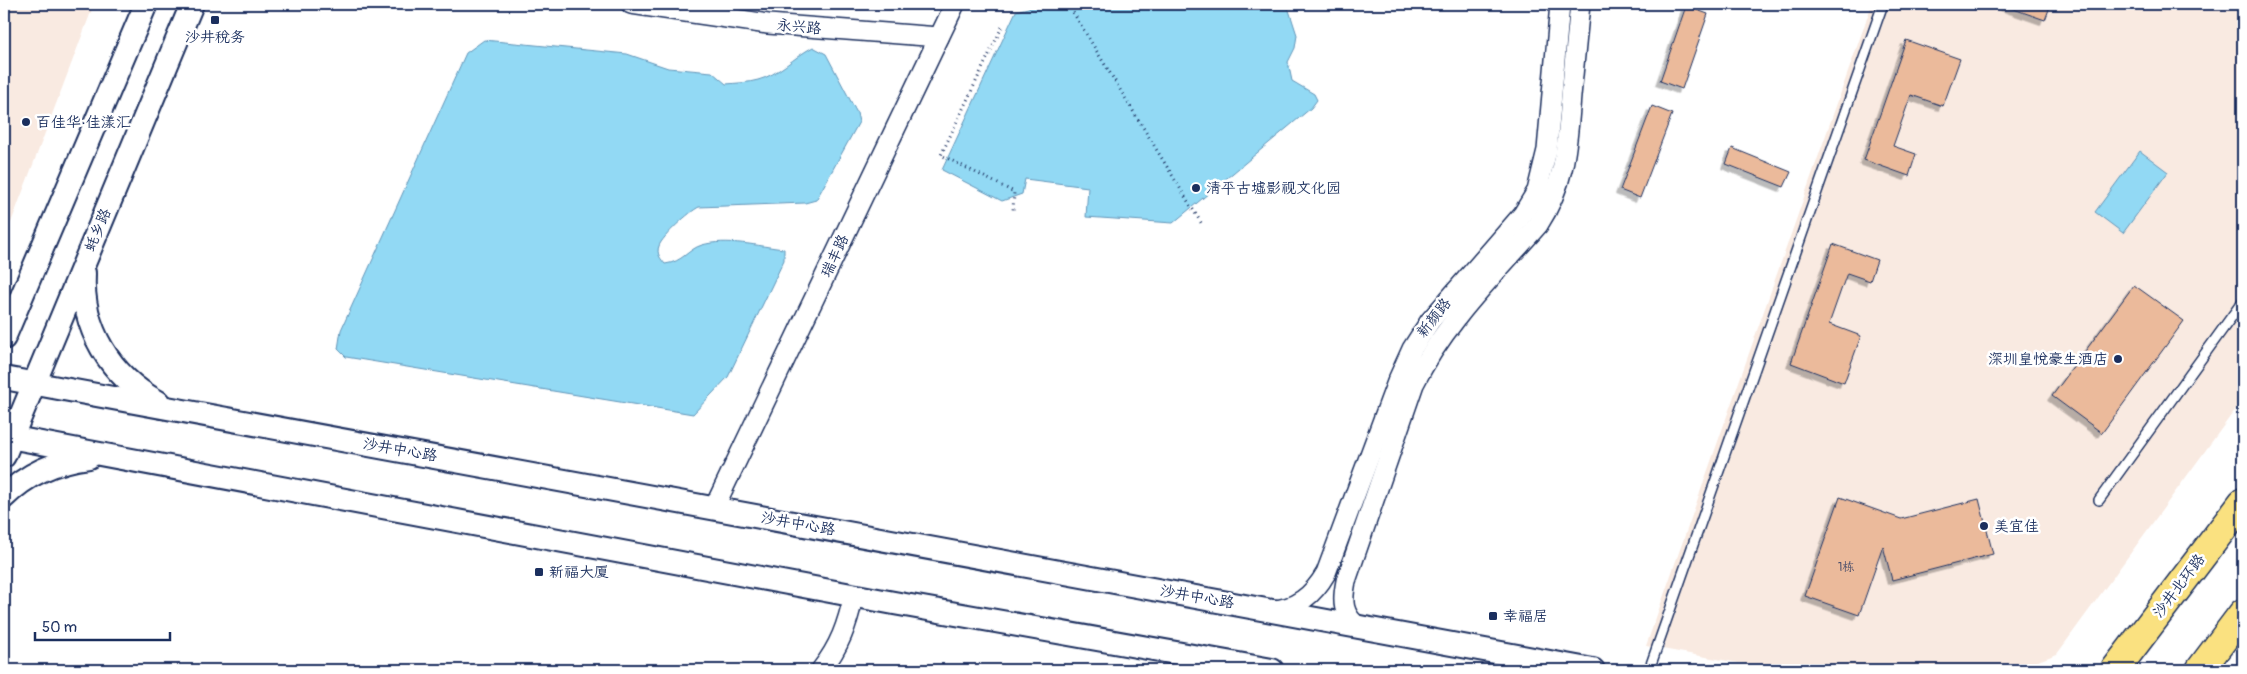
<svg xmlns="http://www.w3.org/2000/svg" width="2247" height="674" font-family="Pangolin,'LXGW WenKai TC',sans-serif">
  <defs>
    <filter id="shadow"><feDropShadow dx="-4.5" dy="4.5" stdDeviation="0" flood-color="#0004"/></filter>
  </defs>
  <rect width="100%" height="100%" fill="#fff"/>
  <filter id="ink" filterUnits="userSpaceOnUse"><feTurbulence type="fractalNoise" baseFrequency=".02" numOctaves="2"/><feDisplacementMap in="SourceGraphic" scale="10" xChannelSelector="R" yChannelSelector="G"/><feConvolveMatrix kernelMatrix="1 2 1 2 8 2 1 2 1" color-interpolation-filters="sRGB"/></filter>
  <g filter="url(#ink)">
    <!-- built -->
    <g fill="#f9eae1">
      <path d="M 4,4 L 94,4 L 4,241 Z"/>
      <path d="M 1872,4 L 2243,4 L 2243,399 L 2057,654 L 2014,670 L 1777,670 L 1646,646 Z"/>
    </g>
    <!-- water -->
    <g fill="#92d9f4" stroke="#6295b8">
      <path d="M 1044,4 L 1287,4 L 1297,35 L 1295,48 L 1288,62 L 1292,81 L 1314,94 L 1317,100 L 1311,108 L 1173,223 L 1086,217 L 1088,187 L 1025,179 L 1022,194 L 1002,201 L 942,170 L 1016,11 Z"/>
      <path d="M 484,40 L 627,54 L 668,68 L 712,72 L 726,84 C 736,83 748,83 758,80 C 778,75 794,57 813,47 L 826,54 L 857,113 L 859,122 L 816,200 L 805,203 L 699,207 C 690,211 662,237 659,246 C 656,254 661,259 665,264 C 683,262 688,249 702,245 C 727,238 758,246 784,249 L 784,260 L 728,377 L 693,414 L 346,357 L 338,349 L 341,330 L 466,53 Z"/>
      <path d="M 2140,151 L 2168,172 L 2123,233 L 2095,212 Z"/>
    </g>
    <!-- building -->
    <g fill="#ebba9b" stroke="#1b2f5e" filter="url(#shadow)">
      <path d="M 2005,4 L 2051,4 L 2045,20 L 2005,6 Z"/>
      <path d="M 1686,6 L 1708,14 L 1682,89 L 1660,81 Z"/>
      <path d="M 1906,40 L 1960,59 L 1943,106 L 1911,95 L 1893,146 L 1916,154 L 1909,176 L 1864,160 Z"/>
      <path d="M 1652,106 L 1672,114 L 1640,198 L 1620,190 Z"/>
      <path d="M 1732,148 L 1791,172 L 1784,187 L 1726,164 Z"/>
      <path d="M 1833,244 L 1877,260 L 1870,281 L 1847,273 L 1829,324 L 1861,336 L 1844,383 L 1791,363 Z"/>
      <path d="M 2134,285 L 2184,321 L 2102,433 L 2052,396 Z"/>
      <path d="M 1840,497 L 1901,519 L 1979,499 L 1993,554 L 1892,580 L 1883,546 L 1859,615 L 1805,596 Z"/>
    </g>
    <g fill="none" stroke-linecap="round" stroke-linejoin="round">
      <defs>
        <g id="service">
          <path d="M 2099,500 L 2243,301"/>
          <path d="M 1649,670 L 1883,4"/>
        </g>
        <g id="minor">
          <path d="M 631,4 L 768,24 L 939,37"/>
          <path d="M 714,508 L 955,4"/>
          <path d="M 1271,610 C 1296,610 1314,594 1326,573 L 1397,382 L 1412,349 L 1430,321 L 1523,214 L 1537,191 L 1547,150 L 1560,4"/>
          <path d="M 1359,627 C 1342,615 1342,601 1346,581 L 1414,384 C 1444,323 1494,275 1538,225 C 1566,182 1567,145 1571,96 C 1574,65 1577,34 1580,4"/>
          <path d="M 821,670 C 840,646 847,625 854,595"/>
        </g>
        <g id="tertiary">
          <path d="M 84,273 C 81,328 110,376 158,402"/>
          <path d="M 4,338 L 146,4"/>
          <path d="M 4,378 L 1593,670"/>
          <path d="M 4,436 L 894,603 L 1272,670"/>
          <path d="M 4,456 L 192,4"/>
          <path d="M 4,497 C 27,474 56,461 89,457"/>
        </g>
        <g id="primary">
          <path d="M 2115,670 L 2243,502"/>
          <path d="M 2200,670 L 2243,613"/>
        </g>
      </defs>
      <!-- service casing -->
      <use href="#service" stroke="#1b2f5e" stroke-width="12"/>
      <!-- minor casing -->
      <use href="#minor" stroke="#1b2f5e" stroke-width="22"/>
      <!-- tertiary casing -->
      <use href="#tertiary" stroke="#1b2f5e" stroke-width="26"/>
      <!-- primary casing -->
      <use href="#primary" stroke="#1b2f5e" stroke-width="31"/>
      <!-- path -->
      <g stroke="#1b2f5e" stroke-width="3" stroke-dasharray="1 4" stroke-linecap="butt">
        <path d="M 1068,4 L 1203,226"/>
        <path d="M 1002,27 L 941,155 L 1014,192 L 1013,211"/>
      </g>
      <!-- service -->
      <use href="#service" stroke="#fff" stroke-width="9"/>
      <!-- minor -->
      <use href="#minor" stroke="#fff" stroke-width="19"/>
      <!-- tertiary -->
      <use href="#tertiary" stroke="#fff" stroke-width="22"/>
      <!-- primary -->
      <use href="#primary" stroke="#fae180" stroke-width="28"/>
    </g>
  </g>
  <!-- markers -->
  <g fill="#1b2f5e" stroke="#fff" stroke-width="2">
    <rect x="210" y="15" width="10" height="10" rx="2.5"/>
    <circle cx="26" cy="122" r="5"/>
    <circle cx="1196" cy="188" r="5"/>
    <circle cx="2118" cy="359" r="5"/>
    <circle cx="1984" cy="526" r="5"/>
    <rect x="534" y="567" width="10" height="10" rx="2.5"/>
    <rect x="1488" y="611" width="10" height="10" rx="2.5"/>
  </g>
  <g text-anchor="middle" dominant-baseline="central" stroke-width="5" stroke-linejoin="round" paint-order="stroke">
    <!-- number labels -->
    <g font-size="12" fill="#4f526d">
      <text x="1846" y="567">1栋</text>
    </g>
    <!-- street labels -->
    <g font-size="15" fill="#1b2f5e" stroke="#fff">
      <text transform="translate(799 27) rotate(5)">永兴路</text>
      <text transform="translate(98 230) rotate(-67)">蚝乡路</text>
      <text transform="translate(835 256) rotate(-65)">瑞丰路</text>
      <text transform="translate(1434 318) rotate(-52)">新颜路</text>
      <text transform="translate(400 450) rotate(10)">沙井中心路</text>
      <text transform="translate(798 524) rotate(10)">沙井中心路</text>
      <text transform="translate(2179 586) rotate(-53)">沙井北环路</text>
      <text transform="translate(1197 597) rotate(10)">沙井中心路</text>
    </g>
    <!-- poi labels -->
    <g font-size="15" fill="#1b2f5e" stroke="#fff" text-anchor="start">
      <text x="215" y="37" text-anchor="middle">沙井税务</text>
      <text x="36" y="122">百佳华·佳漾汇</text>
      <text x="1206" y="188">清平古墟影视文化园</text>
      <text x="2108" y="359" text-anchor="end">深圳皇悦豪生酒店</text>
      <text x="1994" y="526">美宜佳</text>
      <text x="549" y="572">新福大厦</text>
      <text x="1503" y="616">幸福居</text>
    </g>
  </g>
  <!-- margin -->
  <rect width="2247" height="674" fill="none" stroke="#fff" stroke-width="20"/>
  <rect x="10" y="10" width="2227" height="654" fill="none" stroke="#1b2f5e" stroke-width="2" filter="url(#ink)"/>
  <!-- scale -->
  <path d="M35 632v8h135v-8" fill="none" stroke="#1b2f5e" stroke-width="2.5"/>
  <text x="42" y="632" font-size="15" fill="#1b2f5e" stroke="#ffffff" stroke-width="4" paint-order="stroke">50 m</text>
</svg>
